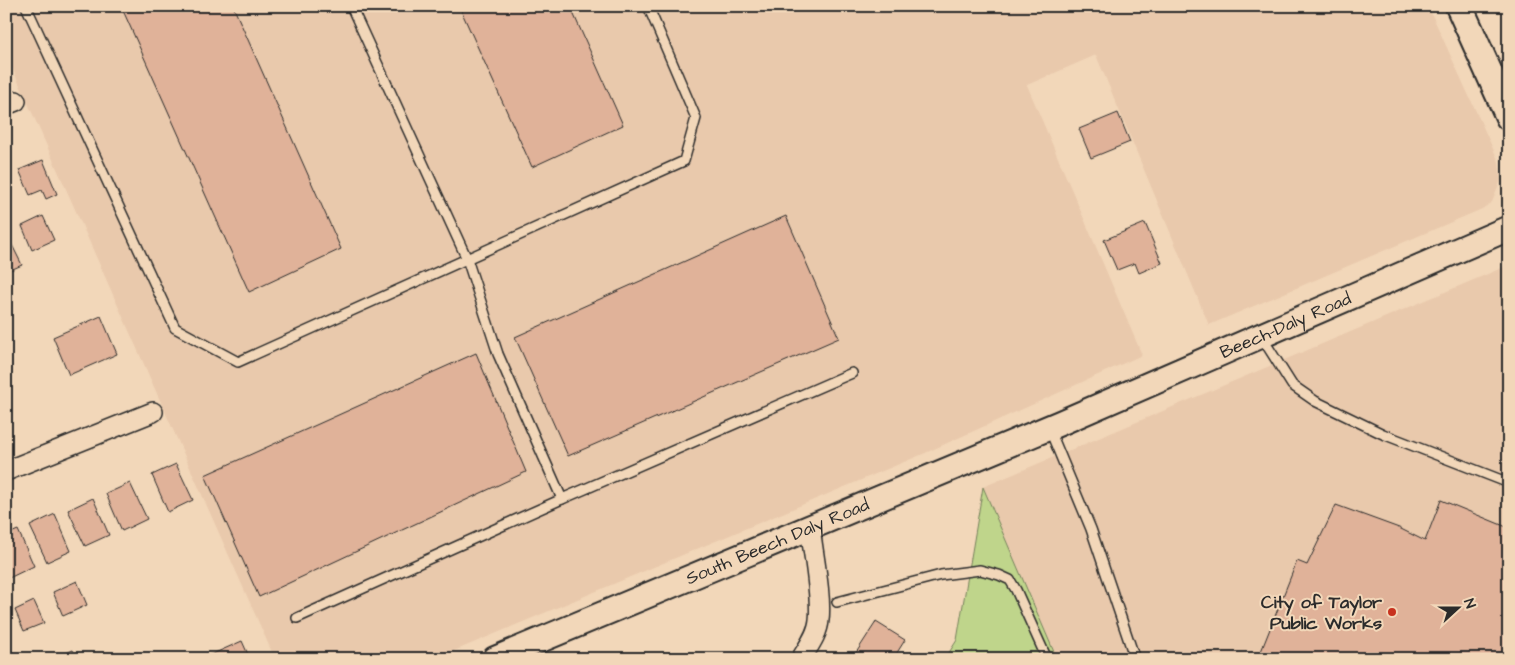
<svg xmlns="http://www.w3.org/2000/svg" width="1515" height="665" font-family="'Architects Daughter',sans-serif">
  <rect width="100%" height="100%" fill="#f2d7b9"/>
  <filter id="ink" filterUnits="userSpaceOnUse"><feTurbulence type="fractalNoise" baseFrequency=".02" numOctaves="2"/><feDisplacementMap in="SourceGraphic" scale="10" xChannelSelector="R" yChannelSelector="G"/><feConvolveMatrix kernelMatrix="1 2 1 2 8 2 1 2 1" color-interpolation-filters="sRGB"/></filter>
  <g filter="url(#ink)">
    <!-- built -->
    <g fill="#e9c9ac">
      <path d="M 6,6 L 1428,6 L 1499,162 L 1501,180 L 1492,202 L 1482,209 L 1209,325 L 1096,55 L 1027,85 L 1142,355 L 923,454 L 435,659 L 275,659 L 6,54 Z"/>
      <path d="M 1509,265 L 1509,659 L 1057,659 L 983,487 Z"/>
    </g>
    <!-- green -->
    <path fill="#bfd58b" stroke="#75805b" d="M 983,487 L 1057,659 L 945,659 L 957,640 Z"/>
    <!-- building -->
    <g fill="#e0b299" stroke="#2b2b2b">
      <path d="M 121,6 L 233,6 L 341,249 L 249,292 Z"/>
      <path d="M 459,6 L 570,6 L 623,125 L 532,167 Z"/>
      <path d="M 1118,113 L 1130,142 L 1091,158 L 1079,129 Z"/>
      <path d="M 43,160 L 57,194 L 46,199 L 42,190 L 30,195 L 19,170 Z"/>
      <path d="M 43,216 L 54,240 L 32,250 L 22,226 Z"/>
      <path d="M 786,216 L 839,338 L 568,456 L 515,337 Z"/>
      <path d="M 1145,223 L 1162,263 L 1139,273 L 1135,263 L 1117,270 L 1104,240 Z"/>
      <path d="M 10,241 L 22,265 L 6,272 L 6,243 Z"/>
      <path d="M 101,316 L 117,354 L 69,375 L 53,337 Z"/>
      <path d="M 476,353 L 526,472 L 259,597 L 205,475 Z"/>
      <path d="M 176,464 L 193,500 L 168,512 L 152,475 Z"/>
      <path d="M 130,483 L 147,519 L 122,531 L 106,494 Z"/>
      <path d="M 93,498 L 109,535 L 85,546 L 68,510 Z"/>
      <path d="M 1441,500 L 1509,528 L 1509,659 L 1258,659 L 1297,561 L 1307,565 L 1336,505 L 1399,528 L 1425,541 Z"/>
      <path d="M 55,514 L 71,551 L 47,562 L 30,526 Z"/>
      <path d="M 18,530 L 34,566 L 9,578 L 6,571 L 6,535 Z"/>
      <path d="M 77,581 L 87,605 L 63,616 L 53,592 Z"/>
      <path d="M 34,601 L 44,623 L 24,631 L 15,610 Z"/>
      <path d="M 876,622 L 905,640 L 893,659 L 852,659 Z"/>
      <path d="M 242,641 L 250,659 L 207,659 L 206,657 Z"/>
      <path d="M 73,650 L 77,659 L 55,659 L 55,658 Z"/>
    </g>
    <g fill="none" stroke-linecap="round" stroke-linejoin="round">
      <defs>
        <g id="service">
          <path d="M 26,6 L 175,328 L 238,362 L 684,161 L 696,118 L 648,6"/>
          <path d="M 351,6 L 467,259 L 498,354 L 562,499 L 852,373"/>
          <path d="M 1261,336 L 1292,385 L 1315,401 L 1383,434 L 1509,483"/>
          <path d="M 1049,428 L 1091,529 L 1135,659"/>
          <path d="M 837,602 L 941,575 L 980,570 L 999,575 L 1010,580 L 1016,590 L 1047,659"/>
          <path d="M 297,618 L 562,499"/>
        </g>
        <g id="minor">
          <path d="M 6,105 L 16,101"/>
          <path d="M 6,471 L 153,412"/>
          <path d="M 801,659 C 808,647 818,634 819,620 C 822,596 813,553 810,527"/>
        </g>
        <g id="tertiary">
          <path id="s1" d="M 495,659 L 1060,423 L 1509,228"/>
        </g>
        <path id="secondary" d="M 1459,6 L 1509,117"/>
      </defs>
      <!-- service casing -->
      <use href="#service" stroke="#2b2b2b" stroke-width="12"/>
      <!-- minor casing -->
      <use href="#minor" stroke="#2b2b2b" stroke-width="22"/>
      <!-- tertiary casing -->
      <use href="#tertiary" stroke="#2b2b2b" stroke-width="28"/>
      <!-- secondary casing -->
      <use href="#secondary" stroke="#2b2b2b" stroke-width="30"/>
      <!-- service -->
      <use href="#service" stroke="#f2d7b9" stroke-width="9"/>
      <!-- minor -->
      <use href="#minor" stroke="#f2d7b9" stroke-width="19"/>
      <!-- tertiary -->
      <use href="#tertiary" stroke="#f2d7b9" stroke-width="24"/>
      <!-- secondary -->
      <use href="#secondary" stroke="#f2d7b9" stroke-width="26"/>
    </g>
  </g>
  <!-- markers -->
  <circle fill="#c8321e" stroke="#f2d7b9" stroke-width="2" cx="1392" cy="612" r="5"/>
  <g text-anchor="middle" dominant-baseline="central" stroke-width="4" stroke-linejoin="round" paint-order="stroke">
    <!-- street labels -->
    <g font-size="18" fill="#2b2b2b" stroke="#f2d7b9">
      <text stroke="none"><textPath href="#s1" startOffset="858">Beech-Daly Road</textPath></text>
      <text stroke="none"><textPath href="#s1" startOffset="306">South Beech Daly Road</textPath></text>
    </g>
    <!-- poi labels -->
    <g font-size="18" font-weight="bold" fill="#2b2b2b" stroke="#f2d7b9" text-anchor="end">
      <text x="1382" y="602">City of Taylor<tspan x="1382" dy="21">Public Works</tspan></text>
    </g>
  </g>
  <!-- margin -->
  <rect width="1515" height="665" fill="none" stroke="#f2d7b9" stroke-width="25"/>
  <rect x="12" y="12" width="1490" height="640" fill="none" stroke="#2b2b2b" stroke-width="2" filter="url(#ink)"/>
  <!-- north arrow -->
  <g transform="translate(1458 608) rotate(69)" stroke="#f2d7b9" stroke-width="4" paint-order="stroke">
  <path d="M0-4L9 19L0 12L-9 19Z" fill="#2b2b2b"/>
  <text y="-8" font-size="14" font-weight="bold" text-anchor="middle" fill="#2b2b2b">N</text>
  </g>
</svg>
